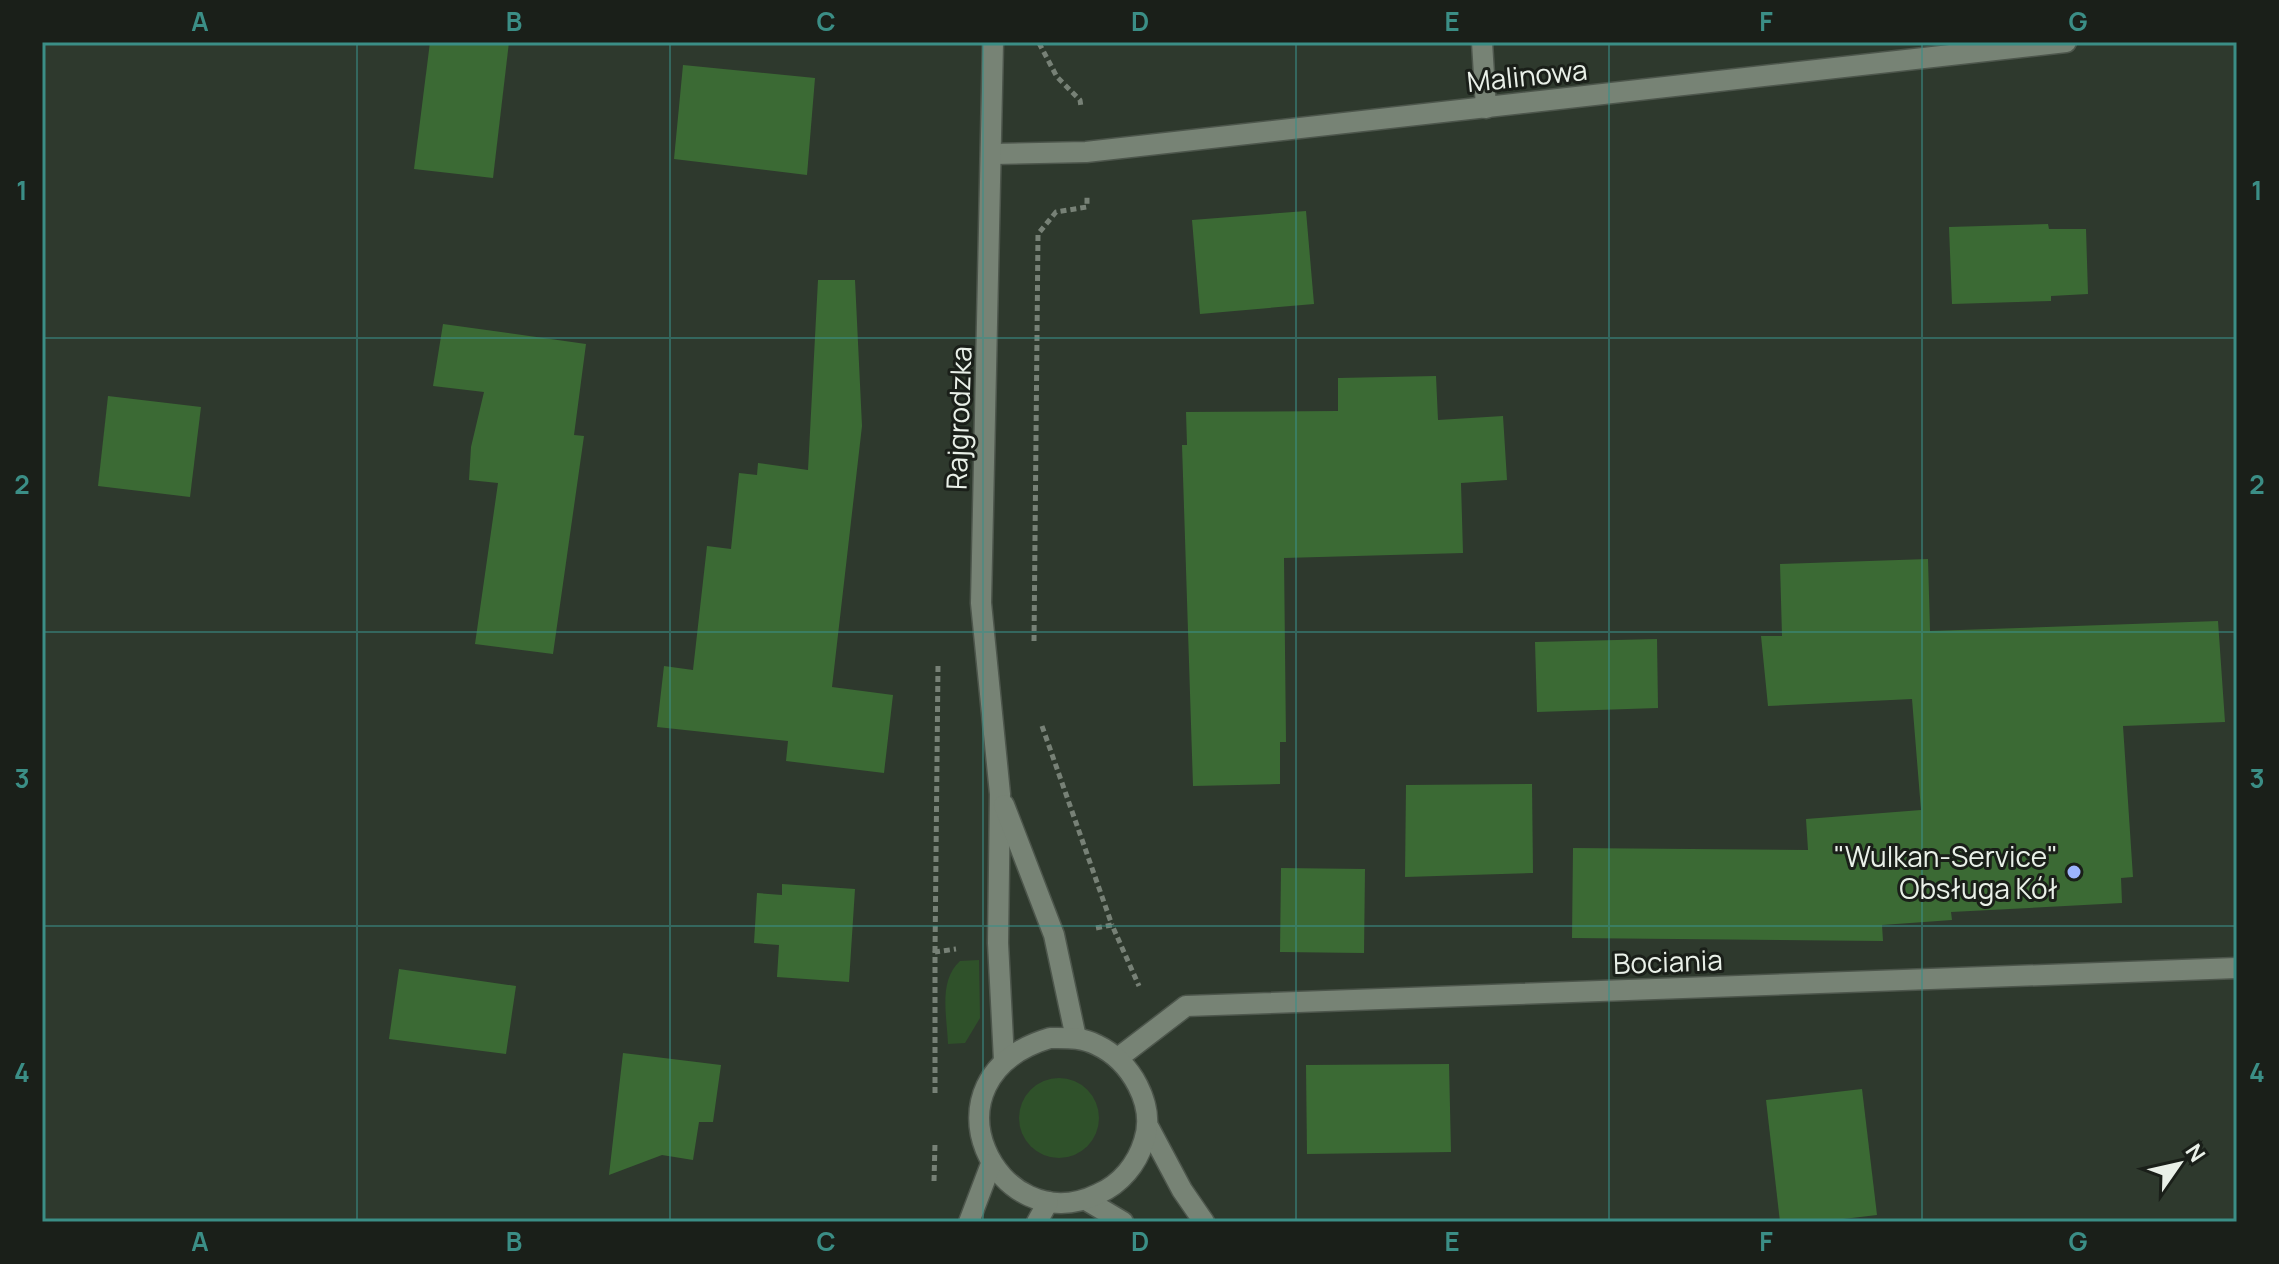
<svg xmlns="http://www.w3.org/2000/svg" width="2279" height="1264" font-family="Manrope,sans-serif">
  <rect width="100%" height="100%" fill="#2e392d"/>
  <!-- green -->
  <g fill="#2f512a">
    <path d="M 979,960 L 980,1018 L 965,1043 L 948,1044 C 947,1016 938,981 960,961 Z"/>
    <circle cx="1059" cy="1118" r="40"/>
  </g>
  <!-- building -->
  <g fill="#3b6a34">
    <path d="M 430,42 L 509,42 L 493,178 L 414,169 Z"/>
    <path d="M 683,65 L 815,78 L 807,175 L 674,159 Z"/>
    <path d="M 1306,211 L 1314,304 L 1200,314 L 1192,220 Z"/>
    <path d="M 2048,224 L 2049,229 L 2086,229 L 2088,294 L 2051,296 L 2051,301 L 1952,304 L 1949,227 Z"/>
    <path d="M 818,280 L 855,280 L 862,426 L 832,687 L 893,695 L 884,773 L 786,761 L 788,741 L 657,727 L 664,666 L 693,670 L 707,546 L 731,549 L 739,473 L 757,475 L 758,463 L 808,470 Z"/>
    <path d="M 443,324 L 586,344 L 574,435 L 584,436 L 553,654 L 475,644 L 498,483 L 469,480 L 471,447 L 484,392 L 433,386 Z"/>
    <path d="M 1436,376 L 1438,420 L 1503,416 L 1507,480 L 1461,483 L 1463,553 L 1284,558 L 1286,742 L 1280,742 L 1280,784 L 1193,786 L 1182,445 L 1187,445 L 1186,412 L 1338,411 L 1338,378 Z"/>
    <path d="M 108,396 L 201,407 L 190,497 L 98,486 Z"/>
    <path d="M 1928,559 L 1930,631 L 2218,621 L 2225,722 L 2123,726 L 2133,877 L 2121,878 L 2122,903 L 1951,912 L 1952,920 L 1882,925 L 1883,941 L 1572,938 L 1573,848 L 1808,850 L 1806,819 L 1921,810 L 1912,699 L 1768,706 L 1761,636 L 1782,636 L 1780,564 Z"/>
    <path d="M 1657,639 L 1658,708 L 1537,712 L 1535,642 Z"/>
    <path d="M 1532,784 L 1533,873 L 1405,877 L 1406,785 Z"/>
    <path d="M 1281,868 L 1365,869 L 1364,953 L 1280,952 Z"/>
    <path d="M 782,884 L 855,889 L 849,982 L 777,977 L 779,945 L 754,943 L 757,893 L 782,895 Z"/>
    <path d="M 399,969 L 516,986 L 506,1054 L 389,1039 Z"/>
    <path d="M 623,1053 L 721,1065 L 713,1122 L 699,1122 L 693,1160 L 662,1155 L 609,1175 Z"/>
    <path d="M 1449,1064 L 1451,1152 L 1307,1154 L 1306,1065 Z"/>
    <path d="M 1862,1089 L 1877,1215 L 1818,1222 L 1780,1222 L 1766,1100 Z"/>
  </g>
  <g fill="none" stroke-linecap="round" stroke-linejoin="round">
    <defs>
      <g id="minor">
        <path d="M 1482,42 L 1486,108"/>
        <path d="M 993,154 L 1086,152 L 2066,42"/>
        <path d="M 1118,1058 L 1186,1006 L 2237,968"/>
        <path d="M 1149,1128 L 1182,1190 L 1204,1222"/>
        <path d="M 1086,1200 L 1123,1222"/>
      </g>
      <g id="tertiary">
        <path d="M 993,42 L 981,603 L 1000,794 L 998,943 L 1004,1060"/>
        <path d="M 1004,805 L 1054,935 L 1076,1038"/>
        <path d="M 1050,1038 C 1067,1038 1082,1037 1097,1045 C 1131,1061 1156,1105 1144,1141 C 1137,1164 1121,1184 1098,1194 C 997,1243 915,1078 1050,1038 Z"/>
        <path d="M 969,1222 L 991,1164"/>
        <path d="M 1037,1222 L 1048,1202"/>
      </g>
    </defs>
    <!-- minor casing -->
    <use href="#minor" stroke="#4d564c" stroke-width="23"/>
    <!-- tertiary casing -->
    <use href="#tertiary" stroke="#4d564c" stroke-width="23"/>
    <!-- path -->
    <g stroke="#778176" stroke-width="5" stroke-dasharray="6 4" stroke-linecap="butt">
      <path d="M 1039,43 L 1057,77 L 1080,100 L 1081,107"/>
      <path d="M 1034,641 L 1038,234 L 1056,212 L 1087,207 L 1087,196"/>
      <path d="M 1042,726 L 1112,925"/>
      <path d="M 1096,928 L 1112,925 L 1139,986"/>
      <path d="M 935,952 L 938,665"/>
      <path d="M 935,1093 L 935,952 L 956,949"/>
      <path d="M 934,1181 L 935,1143"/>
    </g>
    <!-- minor -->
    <use href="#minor" stroke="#778375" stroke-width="20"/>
    <!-- tertiary -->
    <use href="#tertiary" stroke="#778375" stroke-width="20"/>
  </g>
  <!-- grid -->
  <path fill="none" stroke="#3b8e86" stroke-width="2" stroke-opacity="0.55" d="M 357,42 L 357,1222M 670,42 L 670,1222M 983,42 L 983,1222M 1296,42 L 1296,1222M 1609,42 L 1609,1222M 1922,42 L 1922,1222M 42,338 L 2237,338M 42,632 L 2237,632M 42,926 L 2237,926"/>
  <!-- markers -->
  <circle fill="#9db4fd" stroke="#1a1f19" stroke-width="3" cx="2074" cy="872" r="8"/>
  <g text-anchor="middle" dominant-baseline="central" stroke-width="6" stroke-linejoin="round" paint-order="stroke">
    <!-- street labels -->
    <g font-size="28" fill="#e9f0e8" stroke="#1a1f19">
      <text transform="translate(1527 75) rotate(-6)">Malinowa</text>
      <text transform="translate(958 418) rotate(-88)">Rajgrodzka</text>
      <text transform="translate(1668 961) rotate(-2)">Bociania</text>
    </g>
    <!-- poi labels -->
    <g font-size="28" fill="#e9f0e8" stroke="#1a1f19" text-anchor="end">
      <text x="2058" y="856">"Wulkan-Service"<tspan x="2058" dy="32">Obsługa Kół</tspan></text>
    </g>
  </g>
  <!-- border -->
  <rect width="2279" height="1264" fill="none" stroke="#1a1f19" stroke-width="88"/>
  <!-- north arrow -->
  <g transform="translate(2179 1164) rotate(56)" stroke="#1a1f19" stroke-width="6" paint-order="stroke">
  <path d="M0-6L14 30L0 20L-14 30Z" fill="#e9f0e8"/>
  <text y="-12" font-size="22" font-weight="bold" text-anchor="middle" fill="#e9f0e8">N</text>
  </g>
  <rect x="44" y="44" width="2191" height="1176" fill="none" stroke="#3b8e86" stroke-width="3"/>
  <g font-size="26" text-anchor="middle" font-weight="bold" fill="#3b8e86">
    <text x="200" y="31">A</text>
    <text x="514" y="31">B</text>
    <text x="826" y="31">C</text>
    <text x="1140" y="31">D</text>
    <text x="1452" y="31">E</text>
    <text x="1766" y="31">F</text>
    <text x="2078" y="31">G</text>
    <text x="22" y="200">1</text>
    <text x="2257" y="200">1</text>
    <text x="22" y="494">2</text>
    <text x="2257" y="494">2</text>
    <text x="22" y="788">3</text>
    <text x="2257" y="788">3</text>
    <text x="22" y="1082">4</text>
    <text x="2257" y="1082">4</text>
    <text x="200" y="1251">A</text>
    <text x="514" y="1251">B</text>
    <text x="826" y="1251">C</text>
    <text x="1140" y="1251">D</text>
    <text x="1452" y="1251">E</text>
    <text x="1766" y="1251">F</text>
    <text x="2078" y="1251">G</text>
  </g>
</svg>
